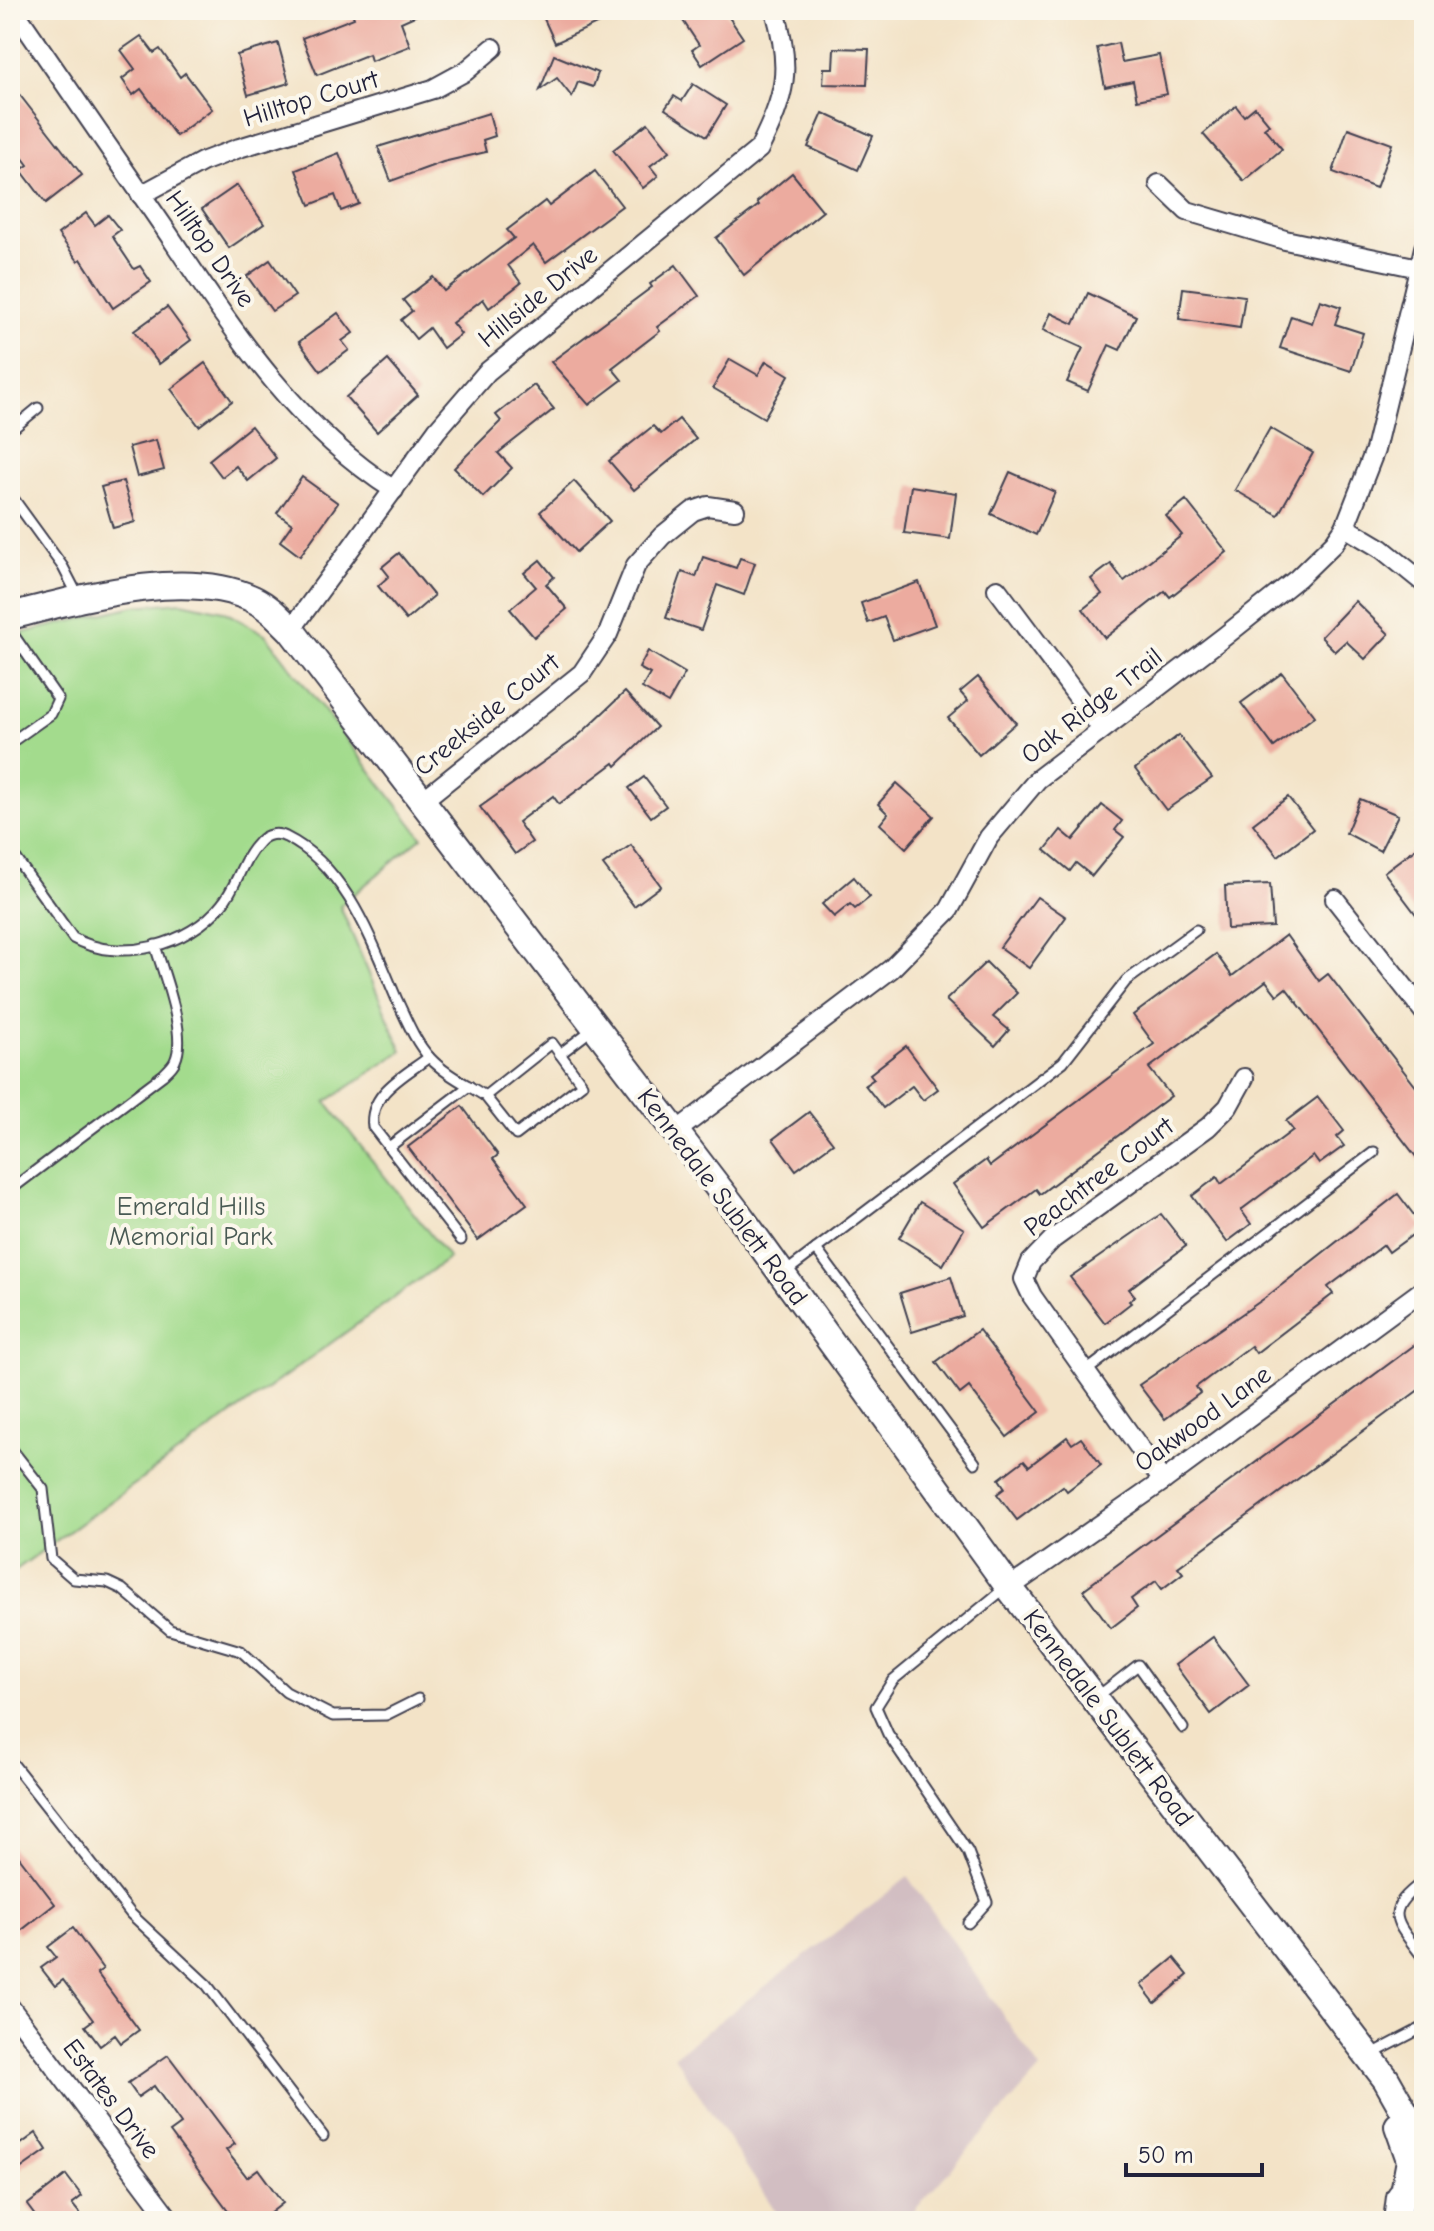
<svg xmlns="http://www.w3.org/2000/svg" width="1434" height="2231" font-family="'Comic Neue',sans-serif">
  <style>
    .industrial { fill: #d2bec2 }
    .green { fill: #a3db8d; stroke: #627e64; stroke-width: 2 }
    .building { fill: #ecab9f }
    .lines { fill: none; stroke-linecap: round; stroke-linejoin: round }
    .service-casing { stroke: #413f50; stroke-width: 13 }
    .minor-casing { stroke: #413f50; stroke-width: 22 }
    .secondary-casing { stroke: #413f50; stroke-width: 30 }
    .service { stroke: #fff; stroke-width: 9 }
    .minor { stroke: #fff; stroke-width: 18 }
    .secondary { stroke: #fff; stroke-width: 26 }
    .labels { text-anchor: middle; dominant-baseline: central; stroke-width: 8; stroke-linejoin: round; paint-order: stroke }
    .street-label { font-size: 26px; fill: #22223b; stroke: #fbf7ec }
    .park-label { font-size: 26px; fill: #495a54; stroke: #fbf7ec }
  </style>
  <rect width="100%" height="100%" fill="#fbf7ec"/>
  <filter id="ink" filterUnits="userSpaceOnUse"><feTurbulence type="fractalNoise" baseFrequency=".0125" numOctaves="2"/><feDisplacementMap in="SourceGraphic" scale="16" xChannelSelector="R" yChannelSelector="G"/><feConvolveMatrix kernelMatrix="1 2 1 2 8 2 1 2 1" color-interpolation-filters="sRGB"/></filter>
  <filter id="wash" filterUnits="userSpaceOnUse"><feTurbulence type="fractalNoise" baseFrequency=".006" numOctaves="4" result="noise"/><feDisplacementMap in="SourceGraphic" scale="32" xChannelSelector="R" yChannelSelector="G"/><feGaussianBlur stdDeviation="1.8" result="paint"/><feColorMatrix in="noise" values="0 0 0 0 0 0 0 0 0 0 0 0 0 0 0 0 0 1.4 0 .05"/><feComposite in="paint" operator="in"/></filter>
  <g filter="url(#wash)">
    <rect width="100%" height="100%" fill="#f3e3c7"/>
    <polygon class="industrial" points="908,1877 1040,2069 905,2221 782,2221 674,2056"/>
    <polygon class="green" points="182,602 223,611 265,634 422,837 340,906 402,1051 326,1102 449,1258 10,1574 10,636 134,606"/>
    <g id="blocks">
      <g class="building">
        <polygon points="351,10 428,10 401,22 410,46 371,61 369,54 317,75 302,38 354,18"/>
        <polygon points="540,10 596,10 601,22 555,43"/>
        <polygon points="676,10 724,10 743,38 702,65 692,50 699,45"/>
        <polygon points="141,36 154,53 160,49 180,77 185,73 212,109 176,136 141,89 133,95 122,79 135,69 121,50"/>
        <polygon points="278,43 289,83 248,95 237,55"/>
        <polygon points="1118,43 1122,62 1159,55 1167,94 1137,100 1133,81 1105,87 1097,48"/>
        <polygon points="834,48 869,49 867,85 823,84 824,68 833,68"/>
        <polygon points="554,55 598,73 593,87 578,82 572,97 557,78 540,90"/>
        <polygon points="693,84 726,105 707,136 665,109 674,96 682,101"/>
        <polygon points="19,94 82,175 46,203 21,170 28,165 10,141 10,101"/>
        <polygon points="1236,106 1244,116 1255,107 1269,124 1264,128 1282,149 1244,181 1203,134"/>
        <polygon points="489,113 495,136 483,140 486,152 443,162 391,181 378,147"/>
        <polygon points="823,113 873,136 858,170 808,147"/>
        <polygon points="648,123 670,151 650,166 658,176 643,188 613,150"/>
        <polygon points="1348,128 1392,144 1376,188 1333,172"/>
        <polygon points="339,153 359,204 341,211 335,195 310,205 296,170"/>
        <polygon points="595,171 622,206 546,262 533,245 508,265 521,283 489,308 483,299 452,323 461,334 443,348 429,328 416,339 401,320 412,311 403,300 433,277 444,291 514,238 507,230 545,201 549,206"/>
        <polygon points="792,173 823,211 744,275 716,238 759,205 757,202"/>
        <polygon points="237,185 264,224 229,248 202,209"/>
        <polygon points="86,213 95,225 108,215 120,230 112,236 134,269 140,266 151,282 113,308 81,259 78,261 58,234"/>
        <polygon points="270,260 295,296 272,311 247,276"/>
        <polygon points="676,265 699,296 657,327 660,331 612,368 622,380 589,405 551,362 652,287 650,284"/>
        <polygon points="1183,288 1245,296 1240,328 1179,319"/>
        <polygon points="1088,293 1136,316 1120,350 1109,345 1088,391 1067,382 1083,348 1043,330 1051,313 1074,324"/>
        <polygon points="1320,300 1341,307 1335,324 1363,333 1351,371 1280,348 1291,316 1312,323"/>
        <polygon points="167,307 191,340 159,364 134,331"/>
        <polygon points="338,313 353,333 342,341 349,350 321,371 299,342"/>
        <polygon points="730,359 758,375 766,361 789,375 764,418 713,388"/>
        <polygon points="388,360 418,395 377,432 346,397"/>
        <polygon points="205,363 232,401 199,426 171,389"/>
        <polygon points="534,385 554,409 498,453 512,468 483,497 454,468 501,421 496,415"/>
        <polygon points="679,419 696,439 634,490 609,461 653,426 661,434"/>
        <polygon points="251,426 276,458 248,481 236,466 222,477 209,460"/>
        <polygon points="1270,428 1313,453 1278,515 1235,490"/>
        <polygon points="156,440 164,470 137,477 129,447"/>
        <polygon points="1010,472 1055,492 1036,535 991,514"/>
        <polygon points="302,477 338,503 300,556 280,541 292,524 277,513"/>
        <polygon points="123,481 135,522 113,528 101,487"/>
        <polygon points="574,481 610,521 576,552 540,512"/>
        <polygon points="911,486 956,493 950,539 904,533"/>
        <polygon points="1186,500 1227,552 1170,597 1165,591 1105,638 1083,609 1102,594 1091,579 1111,564 1124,581 1182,535 1166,516"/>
        <polygon points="399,553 434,596 406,620 378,586 389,576 382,567"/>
        <polygon points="703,557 736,568 740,558 755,563 744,595 717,585 701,630 666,618 682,572 696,577"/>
        <polygon points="540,560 554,577 546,584 567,609 534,637 510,609 536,587 524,573"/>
        <polygon points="919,582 935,625 893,640 884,617 868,623 861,603"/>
        <polygon points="1355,601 1389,634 1365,659 1346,641 1335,651 1321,637"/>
        <polygon points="648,651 685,673 668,703 642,688 650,674 639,668"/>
        <polygon points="1282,673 1315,716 1274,747 1241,703"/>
        <polygon points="978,677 1016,723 979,755 948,718 968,701 960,692"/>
        <polygon points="625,692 657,727 616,766 614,763 559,804 553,796 518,822 532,842 515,854 480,807 574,740"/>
        <polygon points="1179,735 1212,778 1166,810 1135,769"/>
        <polygon points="644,777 666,806 651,817 629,788"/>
        <polygon points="897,783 934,816 906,848 880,824 888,814 878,804"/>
        <polygon points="1288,797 1313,829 1278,856 1253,824"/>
        <polygon points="1360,799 1398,815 1380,851 1346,833"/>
        <polygon points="1102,805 1122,821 1115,830 1124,837 1092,876 1076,863 1070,871 1045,850 1061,830 1073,840"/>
        <polygon points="1424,842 1424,925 1384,872"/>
        <polygon points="631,845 661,886 634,906 603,865"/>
        <polygon points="854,877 870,897 855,909 850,904 834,917 822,904"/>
        <polygon points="1270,884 1273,927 1227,929 1225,886"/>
        <polygon points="1037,897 1066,917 1029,968 1000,947"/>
        <polygon points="1286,935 1319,981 1328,974 1424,1097 1424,1167 1286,988 1277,995 1266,981 1149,1068 1171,1096 1040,1194 1036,1189 984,1227 953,1184 986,1160 990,1166 1154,1044 1133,1015 1216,954 1232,976"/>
        <polygon points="986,962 1017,993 993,1017 1009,1030 995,1046 946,1000"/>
        <polygon points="906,1046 938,1089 923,1100 912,1086 883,1108 865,1085 874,1079 870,1074"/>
        <polygon points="1318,1097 1344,1131 1337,1137 1344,1146 1319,1164 1313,1156 1241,1210 1251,1224 1227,1242 1192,1196 1217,1177 1221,1184 1293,1130 1286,1121"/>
        <polygon points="462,1106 498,1155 493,1159 527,1204 478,1240 408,1147"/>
        <polygon points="809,1112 833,1143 796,1170 773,1139"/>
        <polygon points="1398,1194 1423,1227 1389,1252 1384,1245 1328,1287 1333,1294 1256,1353 1251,1346 1196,1387 1200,1393 1165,1419 1139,1385 1265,1298"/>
        <polygon points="920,1202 964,1229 943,1265 899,1238"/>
        <polygon points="1161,1214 1186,1246 1129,1289 1135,1296 1129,1301 1131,1303 1105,1323 1070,1277"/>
        <polygon points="951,1277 963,1316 912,1332 900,1293"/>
        <polygon points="979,1330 1040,1412 1007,1437 969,1387 960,1394 936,1362"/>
        <polygon points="1424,1338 1424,1386 1178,1567 1183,1573 1162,1589 1156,1581 1131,1599 1137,1608 1111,1628 1083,1590"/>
        <polygon points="1067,1437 1072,1444 1081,1438 1101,1465 1067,1491 1063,1486 1017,1520 997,1494 1005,1488 999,1479 1024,1460 1029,1466"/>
        <polygon points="1213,1637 1249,1685 1211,1714 1175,1665"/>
        <polygon points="10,1845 55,1904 18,1933 10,1923"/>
        <polygon points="73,1928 103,1969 97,1973 139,2030 121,2043 115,2035 100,2046 85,2026 93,2020 63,1980 55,1986 41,1968 56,1957 48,1947"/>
        <polygon points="1174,1958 1188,1975 1155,2003 1141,1985"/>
        <polygon points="168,2055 235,2144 226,2150 247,2177 258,2169 283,2203 260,2221 236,2221 170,2132 181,2124 154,2086 138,2097 128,2083"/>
        <polygon points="10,2128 21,2144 36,2133 47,2150 10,2176"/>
        <polygon points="66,2175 82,2196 72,2204 86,2221 39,2221 27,2205"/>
      </g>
    </g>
  </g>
  <g filter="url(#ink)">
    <use href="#blocks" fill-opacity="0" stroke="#413f50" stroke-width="2"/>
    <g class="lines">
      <defs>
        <g id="service">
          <polyline points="10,431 38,408"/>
          <polyline points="10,494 63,567 78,596"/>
          <polyline points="10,630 58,699 51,714 10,743"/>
          <path d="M10 850 73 938C119 964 189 946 222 904 237 886 242 859 259 842 266 834 277 832 286 837 347 867 372 942 397 1000 406 1019 415 1042 430 1058 445 1074 466 1084 485 1096"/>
          <polygon points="552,1043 582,1084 516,1135 485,1096"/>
          <polyline points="560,1054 594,1028"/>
          <path d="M429 1057C406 1075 368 1093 373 1127L461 1240"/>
          <polyline points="389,1147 469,1086"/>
          <path d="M10 1190 163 1075C167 1071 173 1066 175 1061 188 1034 163 973 155 945"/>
          <polyline points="816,1249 975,1463"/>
          <polyline points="783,1274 1063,1062 1126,981 1196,930"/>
          <polyline points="1085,1372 1374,1152"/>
          <polyline points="10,1447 43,1489 51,1559 74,1579 107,1582 122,1589 170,1630 241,1651 286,1692 333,1716 386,1715 418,1699"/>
          <polyline points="1097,1697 1138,1665 1183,1728"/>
          <polyline points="10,1760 131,1914 207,1985 323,2136"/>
          <path d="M1424 1881C1380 1913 1397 1922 1424 1959"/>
          <polyline points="968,1923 987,1902 968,1852 888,1734 876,1707 893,1680 1005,1588"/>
          <polyline points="1370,2055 1424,2027"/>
        </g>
        <g id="minor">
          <path d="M14 10C64 82 114 154 163 226 229 324 292 425 394 490"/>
          <polyline points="1159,184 1187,211 1285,240 1419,268"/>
          <polyline points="141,195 202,162 239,148 433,89 466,71 493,48"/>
          <polyline points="1345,527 1382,549 1424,583"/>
          <polyline points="997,589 1102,729"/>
          <path d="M291 630 437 430 487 372 759 149C786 94 792 70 775 10"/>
          <polyline points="422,801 582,673 608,634 636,565 662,536 693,511 708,506 735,510"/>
          <polyline points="1335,899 1424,1012"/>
          <polyline points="674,1133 891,969 949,910 989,837 1038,779 1225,636 1298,578 1334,543 1345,527 1375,450 1424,248"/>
          <polyline points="1163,1481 1032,1296 1024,1279 1031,1262 1053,1239 1208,1127 1228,1107 1244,1078"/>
          <polyline points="1009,1588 1163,1481 1424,1289"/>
          <polyline points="10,2007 171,2221"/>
        </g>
        <g id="secondary">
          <path d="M10 616C79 599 185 567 253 599 268 606 279 618 291 630L737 1212 1008 1586 1386 2079 1424 2146"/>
          <polyline points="1398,2126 1410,2160 1405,2187"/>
          <polyline points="1397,2221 1400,2197 1417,2177"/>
        </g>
      </defs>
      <use href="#service" class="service-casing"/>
      <use href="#minor" class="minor-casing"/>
      <use href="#secondary" class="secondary-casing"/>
      <use href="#service" class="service"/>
      <use href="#minor" class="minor"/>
      <use href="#secondary" class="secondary"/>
    </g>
  </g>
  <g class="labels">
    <g class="street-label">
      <text transform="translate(311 99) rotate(-17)">Hilltop Court</text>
      <text transform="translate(210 249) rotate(55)">Hilltop Drive</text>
      <text transform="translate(538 297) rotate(-39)">Hillside Drive</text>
      <text transform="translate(1092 706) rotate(-38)">Oak Ridge Trail</text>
      <text transform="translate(487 715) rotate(-39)">Creekside Court</text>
      <text transform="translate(1099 1177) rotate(-37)">Peachtree Court</text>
      <text transform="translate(722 1197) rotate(53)">Kennedale Sublett Road</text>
      <text transform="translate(1203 1419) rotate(-36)">Oakwood Lane</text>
      <text transform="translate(1108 1718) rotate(53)">Kennedale Sublett Road</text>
      <text transform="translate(111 2099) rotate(53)">Estates Drive</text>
    </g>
    <g class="park-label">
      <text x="191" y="1207">Emerald Hills<tspan x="191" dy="30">Memorial Park</tspan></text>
    </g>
  </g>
  <rect width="1434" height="2231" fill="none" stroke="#fbf7ec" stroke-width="40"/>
  <path d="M1126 2163v12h136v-12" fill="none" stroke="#22223b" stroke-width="4"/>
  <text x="1138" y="2163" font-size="24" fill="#22223b" stroke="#fbf7ec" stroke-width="6" paint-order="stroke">50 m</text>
</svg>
